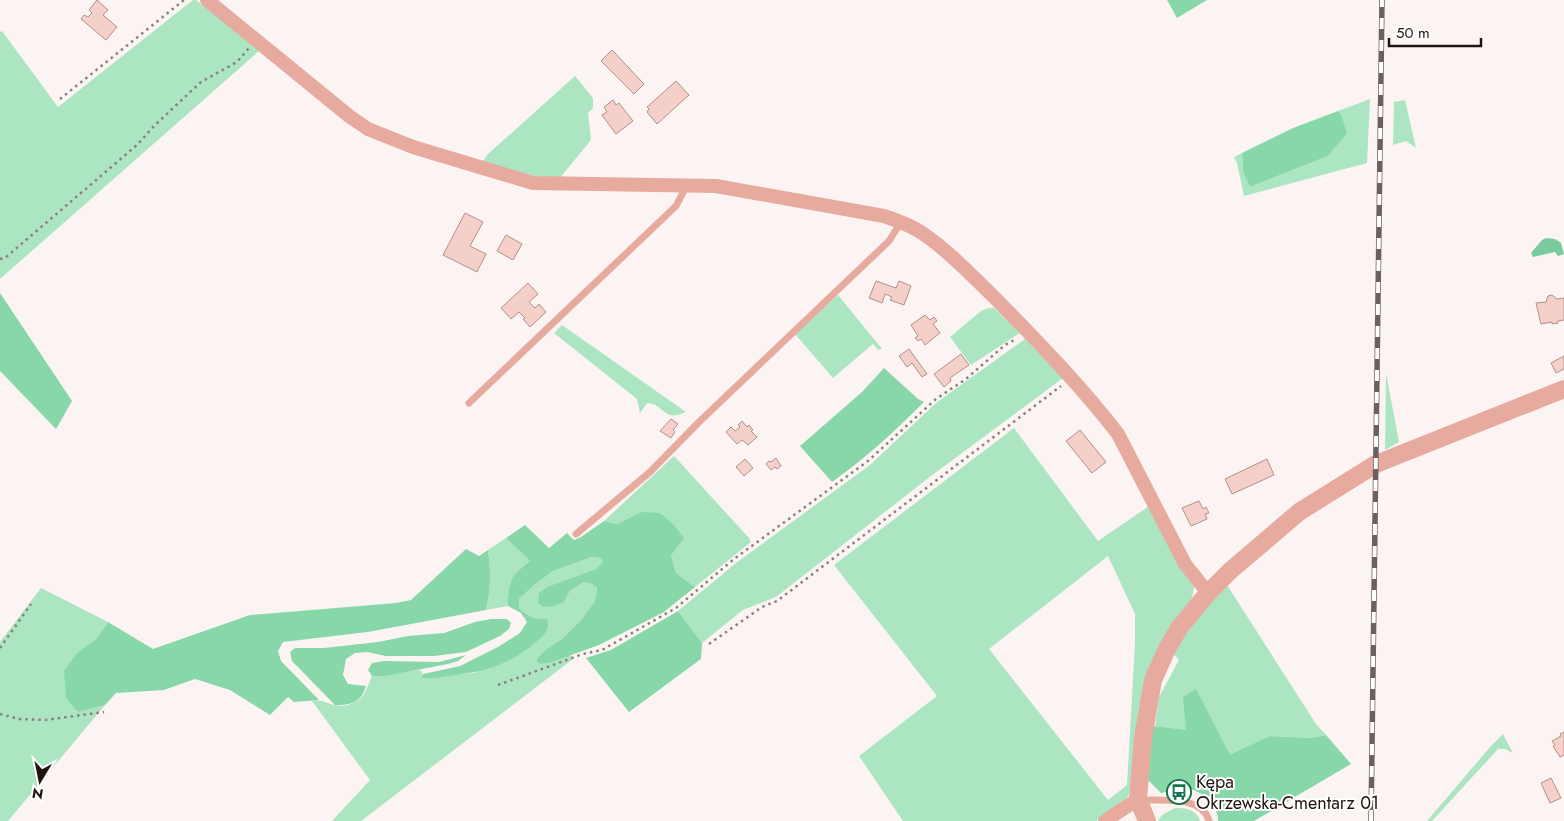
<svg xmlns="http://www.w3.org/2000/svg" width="1564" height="821" font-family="Jost,sans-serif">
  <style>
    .green { fill: #ace5c2; fill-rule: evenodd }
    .forest { fill: #87d7a9 }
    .water { fill: #79ca9c }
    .building { fill: #f4d0c9; stroke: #b29089 }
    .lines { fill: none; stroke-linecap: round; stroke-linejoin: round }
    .path { stroke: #8a807e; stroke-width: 2.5; stroke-dasharray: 2.5 4; stroke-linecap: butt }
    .service { stroke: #e7aa9f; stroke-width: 7 }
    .minor { stroke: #e7aa9f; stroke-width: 14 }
    .tertiary { stroke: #e7aa9f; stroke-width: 18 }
    .rail-casing { stroke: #6b605e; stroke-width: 5.5 }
    .rail { stroke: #fff; stroke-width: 4; stroke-dasharray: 11; stroke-linecap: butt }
    .labels { text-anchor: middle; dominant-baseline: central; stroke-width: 4; stroke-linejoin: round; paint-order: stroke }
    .poi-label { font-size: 18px; fill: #201411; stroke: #fff; text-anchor: start }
  </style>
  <rect width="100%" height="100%" fill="#fcf4f3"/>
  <g class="green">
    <polygon points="193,0 196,0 259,51 0,279 0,32 2,31 58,107"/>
    <polygon points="575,76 593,98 593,108 588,113 591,140 559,179 542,178 482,163 487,155"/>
    <polygon points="1370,99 1367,163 1244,196 1237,163 1234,157 1242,153 1243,172 1250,187 1328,156 1347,134 1342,116 1338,111"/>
    <polygon points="1405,100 1416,148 1406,141 1393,145 1394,102"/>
    <polygon points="838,295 882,349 878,350 873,344 833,378 795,334"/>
    <polygon points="989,308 994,308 1020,333 971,365 950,337 981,311"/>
    <path d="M562 325 686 412C663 423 665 404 647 403L640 413 637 399 554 333Z"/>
    <polygon points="1025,339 1063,378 931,476 776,597 743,610 702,643 678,611 736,563 870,465 936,403"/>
    <polygon points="1386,373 1399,442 1385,450"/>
    <path d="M1014 428 1098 541 1149 506 1194 587 1192 599 1173 621 1154 665 1133 786 1127 798 1096 821H903L859 756 937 696 834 565ZM1108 556 1135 614V644L1127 785 1108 800 989 649Z"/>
    <polygon points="674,456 749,538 751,542 695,587 676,573 671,555 641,512 617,524 604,521"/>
    <path d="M506 538 530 561C511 574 508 584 508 606L486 610C491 589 491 571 488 550Z"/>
    <path d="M592 557 600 558 603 561 596 569 549 586 564 602 570 591 584 582 592 584 597 588 595 601 581 620 563 638 544 651 536 660 539 664 549 663 570 655 573 659 361 821H332L370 780 312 701C321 699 326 703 335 705 345 707 358 704 364 694 367 690 369 682 372 676L420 670 423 674 422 676 475 673 547 619C535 619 528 617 519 608V599L533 586 553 571Z"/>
    <polygon points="1227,585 1316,724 1326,735 1311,738 1270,736 1194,790 1180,788 1161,793 1152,726 1155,727 1159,697 1179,660 1172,652 1200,611"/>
    <polygon points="41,588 108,622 96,639 77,653 77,712 105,705 8,821 0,821 0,642"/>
    <polygon points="1503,734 1513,753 1505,749 1498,749 1432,821 1427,821 1491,746"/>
    <path d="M1175 808C1186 808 1196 809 1200 821H1158L1162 815Z"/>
  </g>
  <g class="forest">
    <polygon points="1167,0 1207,0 1177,18"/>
    <polygon points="1338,111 1342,116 1347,134 1328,156 1250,187 1243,172 1242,153 1293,128"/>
    <polygon points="0,293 72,401 56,429 0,371"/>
    <path d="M884 368 918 399 924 402C895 431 866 458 832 482L800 446 862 392Z"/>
    <path d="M641 512 660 513 673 524 684 538 671 555 676 573 695 587 664 612 599 645 549 663 539 664 536 660 544 651 563 638 581 620 595 601 597 588 592 584 584 582 570 591 564 602 553 606 543 607 538 603 539 593 549 586 596 569 603 561 600 558 592 557 553 571 533 586 519 599V608C528 617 535 619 547 619 550 629 545 635 537 641 510 665 484 672 449 676 440 677 431 679 422 678L423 674 460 666 498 647 520 633 527 622 521 613 508 606C508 582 511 575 530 561L506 538 525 525 549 548 567 533 574 540 581 537 604 521 617 524Z"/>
    <path d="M466 549 479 556 488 550C491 571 491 589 486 610L368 632 283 642 278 651 281 661 319 700 294 702 288 697 270 715 230 690 195 679 164 690 116 693 105 705 78 712 66 698 64 671 77 653 96 639 108 622 153 649 250 615 396 603 411 600Z"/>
    <polygon points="678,611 702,643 701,659 629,712 586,658 611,650"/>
    <path d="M491 619H507L511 623 509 629 500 636 466 652 434 656H386L367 652 355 653 346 659 343 675 348 684 366 686C361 703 351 705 335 705L292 661 290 652 295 648H324L378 642 408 636 444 633 475 622Z"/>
    <polygon points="466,655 458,661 448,664 385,676 372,676 368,670 372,663 384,661 439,662"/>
    <path d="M1196 689 1230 755 1270 736 1311 738 1326 735 1351 764 1254 821H1218C1219 803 1198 787 1180 788 1174 789 1167 792 1161 793L1146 778 1152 726 1186 730 1183 697Z"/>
  </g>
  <polygon class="water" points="1546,238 1555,239 1561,243 1564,254 1558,256 1555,252 1533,257 1531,253 1542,240"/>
  <g class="building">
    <polygon points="97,0 108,10 103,15 117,27 106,40 81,19 84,15 88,17 92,13 89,10"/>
    <polygon points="612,50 644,84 634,94 601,61"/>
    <polygon points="676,81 689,95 657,124 647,112 649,109 647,107"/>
    <polygon points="613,100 616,105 619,103 633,121 616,134 602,115 607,112 604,107"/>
    <polygon points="465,213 483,222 470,246 486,254 477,272 443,255"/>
    <polygon points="506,235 522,244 513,260 497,251"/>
    <polygon points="876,281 896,288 899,281 911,286 904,305 890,300 892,297 885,294 882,303 869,298"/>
    <polygon points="528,283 538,294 529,302 535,308 539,304 546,312 530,327 523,319 525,318 519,312 511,319 501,308"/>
    <polygon points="1552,295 1557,299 1564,298 1564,320 1558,321 1558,323 1552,324 1552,322 1541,324 1536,303 1546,302 1548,296"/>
    <polygon points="925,315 930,320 934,317 937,321 933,324 940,333 925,345 921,339 918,341 915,338 918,336 911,325"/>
    <polygon points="909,349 927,374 922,377 912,363 907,367 899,356"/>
    <polygon points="961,354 969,365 950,378 951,381 944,387 934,374"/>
    <polygon points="1564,356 1564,369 1556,373 1551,363"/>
    <polygon points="671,419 678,424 673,430 675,432 671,438 660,431"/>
    <polygon points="742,421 747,427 749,425 753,430 751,431 757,437 748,445 742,440 737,444 726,432 731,427 735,431 740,427 738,425"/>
    <polygon points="1080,430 1106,462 1092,473 1066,441"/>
    <polygon points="776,458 781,466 777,469 775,467 771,470 766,464 769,461 771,462"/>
    <polygon points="745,459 753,468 744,476 736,467"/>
    <polygon points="1267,459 1274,475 1232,494 1225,479"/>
    <polygon points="1199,501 1203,509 1206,507 1209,513 1205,514 1207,519 1191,526 1182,508"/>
    <polygon points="1564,732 1564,755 1560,757 1553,746 1555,745 1552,741 1561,736 1560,734"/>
    <polygon points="1551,778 1561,798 1550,803 1541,783"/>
  </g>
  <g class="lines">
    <g class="path">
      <polyline points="60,99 184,0"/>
      <polyline points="0,259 5,258 137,145 155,125 201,82 237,62 249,48"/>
      <polyline points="709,644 762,607 777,601 1061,386"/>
      <polyline points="0,648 31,604"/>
      <polyline points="498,685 583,654 602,650 676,608 734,559 868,461 936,399 966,379 1005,345 1016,339"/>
      <polyline points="0,714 19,719 45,720 104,712"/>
    </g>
    <g class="service">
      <polyline points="469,403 676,206 687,185"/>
      <polyline points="576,534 650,472 699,422 889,241 901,222"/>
      <path d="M1140 800C1162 801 1202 795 1209 821"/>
    </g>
    <g class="minor">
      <path d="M207 0 349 116 368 129 413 147 533 183 716 186 884 216C899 221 913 226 925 235 951 253 973 277 996 299 1038 342 1081 386 1118 434L1185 564 1208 593"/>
      <polyline points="1105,821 1138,799"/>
    </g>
    <polyline class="tertiary" points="1147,821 1138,799 1143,738 1153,680 1166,651 1179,628 1208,593 1230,571 1299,512 1376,464 1564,389"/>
    <defs>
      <polyline id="rail" points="1371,821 1382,0"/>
    </defs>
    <use href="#rail" class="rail-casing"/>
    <use href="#rail" class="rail"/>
  </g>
  <defs>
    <symbol id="bus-ring" viewBox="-11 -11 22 22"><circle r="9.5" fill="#fff" stroke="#147348" stroke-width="1.5"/><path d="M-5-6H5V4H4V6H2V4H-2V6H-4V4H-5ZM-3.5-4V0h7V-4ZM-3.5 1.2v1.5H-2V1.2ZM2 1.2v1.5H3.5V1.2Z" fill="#147348"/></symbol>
  </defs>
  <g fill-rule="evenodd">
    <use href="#bus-ring" x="1165" y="778" width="28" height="28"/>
  </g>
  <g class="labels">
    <g class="poi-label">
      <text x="1196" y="782">Kępa<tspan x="1196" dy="21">Okrzewska-Cmentarz 01</tspan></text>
    </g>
  </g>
  <g transform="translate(40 781) rotate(190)" stroke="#ffffff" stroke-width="4" paint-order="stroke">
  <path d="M0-4L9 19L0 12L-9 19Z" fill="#201411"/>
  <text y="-8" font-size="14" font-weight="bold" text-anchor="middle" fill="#201411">N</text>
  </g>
  <path d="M1389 38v8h92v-8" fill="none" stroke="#201411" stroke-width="2.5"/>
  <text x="1396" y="38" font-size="15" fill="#201411" stroke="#ffffff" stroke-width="4" paint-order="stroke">50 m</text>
</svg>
